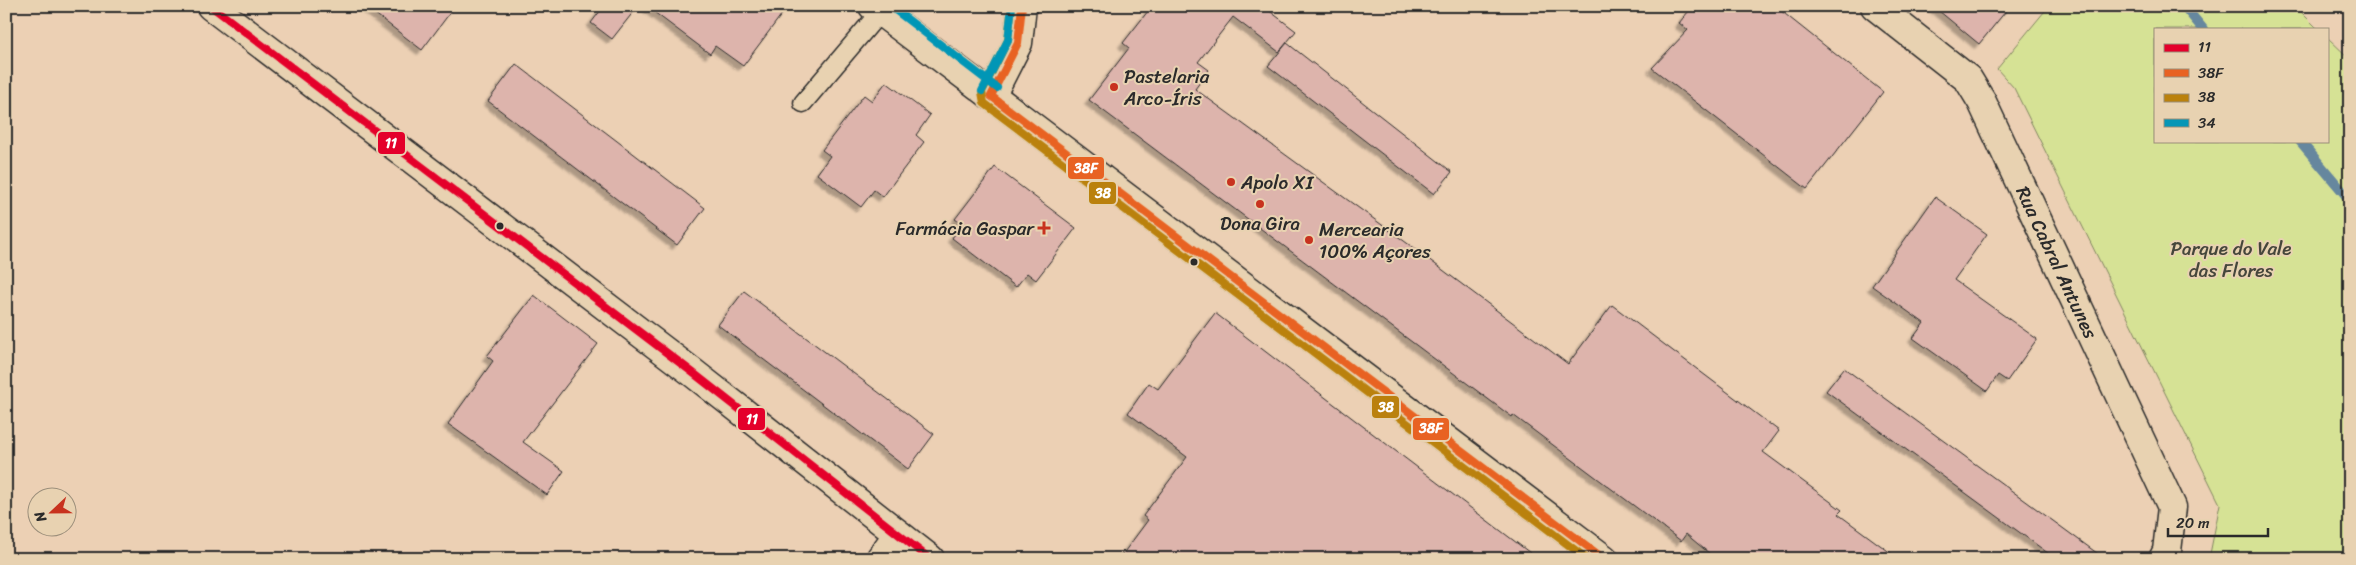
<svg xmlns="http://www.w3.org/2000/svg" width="2356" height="565" font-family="Sriracha,sans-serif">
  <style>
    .green { fill: #d6e295; stroke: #808660 }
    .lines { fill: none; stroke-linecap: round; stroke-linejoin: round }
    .stream { stroke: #66879e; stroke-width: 10 }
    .building { fill: #ddb4ac; stroke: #2b2b2b; filter: url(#shadow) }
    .lane-casing { stroke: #2b2b2b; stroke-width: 21 }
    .street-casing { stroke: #2b2b2b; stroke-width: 31 }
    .secondary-casing { stroke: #2b2b2b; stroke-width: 31 }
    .lane { stroke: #e8d2b1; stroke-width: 18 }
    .street { stroke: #e8d2b1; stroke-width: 28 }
    .secondary { stroke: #e8d2b1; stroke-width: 28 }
    .bus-1-casing { stroke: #e8d2b1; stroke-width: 11 }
    .bus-2-casing { stroke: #e8d2b1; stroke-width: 11 }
    .bus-3-casing { stroke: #e8d2b1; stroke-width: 11 }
    .bus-4-casing { stroke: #e8d2b1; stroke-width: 11 }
    .bus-1 { stroke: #e4002b; stroke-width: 8 }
    .bus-2 { stroke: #e86222; stroke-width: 8 }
    .bus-3 { stroke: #ba810d; stroke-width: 8 }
    .bus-4 { stroke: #0696b6; stroke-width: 8 }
    .poi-dot { fill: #c8321e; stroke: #e8d2b1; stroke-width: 2 }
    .bus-dot { fill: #2b2b2b; stroke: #e8d2b1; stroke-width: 2 }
    .labels { text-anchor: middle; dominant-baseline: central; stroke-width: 4; stroke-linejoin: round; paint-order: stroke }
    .poi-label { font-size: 19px; fill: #2b2b2b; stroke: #e8d2b1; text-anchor: start }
    .park-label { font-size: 19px; fill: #45463b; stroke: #e8d2b1 }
    .street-label { font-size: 19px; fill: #2b2b2b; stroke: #e8d2b1 }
    .line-badge { stroke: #e8d2b1; stroke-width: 2 }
    .badge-label { font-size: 14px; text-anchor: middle; font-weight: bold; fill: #fff }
  </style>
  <defs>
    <filter id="shadow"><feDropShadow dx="-4.5" dy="4.5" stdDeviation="1" flood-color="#0004"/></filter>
  </defs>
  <rect width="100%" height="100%" fill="#ecd0b4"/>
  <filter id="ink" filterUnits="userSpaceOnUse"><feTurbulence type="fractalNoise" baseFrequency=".02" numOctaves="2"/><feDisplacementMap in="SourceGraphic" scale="10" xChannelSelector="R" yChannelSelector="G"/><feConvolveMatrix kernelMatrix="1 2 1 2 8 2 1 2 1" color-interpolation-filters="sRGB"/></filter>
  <g filter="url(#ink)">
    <polygon class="green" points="2049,6 2295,6 2318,29 2155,29 2155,141 2327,141 2327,37 2350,59 2350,559 2209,559 2220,504 2014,88 1997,69"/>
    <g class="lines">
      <g class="stream">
        <polyline points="2184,6 2203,29"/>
        <polyline points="2300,141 2350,200"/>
      </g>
    </g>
    <g class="building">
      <polygon points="365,6 455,6 422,50"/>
      <polygon points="604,6 638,6 612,39 591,23"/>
      <polygon points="646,6 788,6 743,66 715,46 710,54"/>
      <polygon points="1152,6 1263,6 1296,31 1279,52 1233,17 1198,62 1209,70 1195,89 1411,246 1568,364 1612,305 1779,431 1763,452 1842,510 1838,514 1899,559 1716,559 1686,534 1681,541 1513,415 1512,417 1089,100 1129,48 1123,43"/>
      <polygon points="1693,6 1775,6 1883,92 1807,189 1652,68 1688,30 1679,23"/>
      <polygon points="1933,6 2010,6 1979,44"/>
      <polygon points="1287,43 1452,172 1434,194 1268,66"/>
      <polygon points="516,64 705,208 677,245 488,101"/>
      <polygon points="886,82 930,115 916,135 924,142 899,175 883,197 874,190 861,207 817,174 830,156 822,150 838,129 864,95 872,101"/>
      <polygon points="995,167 1076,228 1036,280 1027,273 1016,287 952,238 962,224 955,219"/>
      <polygon points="1935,197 1987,234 1954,280 2037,339 2007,381 1998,375 1987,391 1913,338 1924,323 1872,286"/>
      <polygon points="744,291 934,434 908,469 718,325"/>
      <polygon points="534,295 598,344 523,442 564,471 547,495 448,424 493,361 487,356"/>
      <polygon points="1215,313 1364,427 1538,559 1119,559 1148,520 1143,516 1187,457 1128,413 1149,383 1158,389"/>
      <polygon points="1844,368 2105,559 2056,559 1826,391"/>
    </g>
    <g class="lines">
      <defs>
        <polyline id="lane" points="803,103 880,12"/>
        <g id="street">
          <polyline points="211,6 692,372 930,559"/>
          <path id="s1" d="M1875 6 1968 79 1982 102 2172 507 2167 551 2163 559"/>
          <polyline points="880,559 898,534"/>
        </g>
        <g id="secondary">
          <polyline points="873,6 1604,559"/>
          <polyline points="991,96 1018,43 1022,6"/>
        </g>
      </defs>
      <use href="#lane" class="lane-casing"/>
      <use href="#street" class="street-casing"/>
      <use href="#secondary" class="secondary-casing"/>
      <use href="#lane" class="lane"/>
      <use href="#street" class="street"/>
      <use href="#secondary" class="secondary"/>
      <defs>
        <polyline id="bus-1" points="211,6 692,372 930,559"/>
        <polyline id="bus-2" points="1022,6 1018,43 991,96 1604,559"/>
        <polyline id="bus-3" points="1012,6 1008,40 982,92 984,103 1587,559"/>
        <g id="bus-4">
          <polyline points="890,6 997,88"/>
          <polyline points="982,91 1008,40 1012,6"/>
        </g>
      </defs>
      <use href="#bus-1" class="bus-1-casing"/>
      <use href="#bus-2" class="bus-2-casing"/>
      <use href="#bus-3" class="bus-3-casing"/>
      <use href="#bus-4" class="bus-4-casing"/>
      <use href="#bus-1" class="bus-1"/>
      <use href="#bus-2" class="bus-2"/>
      <use href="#bus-3" class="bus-3"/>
      <use href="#bus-4" class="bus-4"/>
    </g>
  </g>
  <g class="poi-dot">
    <circle cx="1114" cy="87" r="5"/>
    <circle cx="1231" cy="182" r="5"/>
    <circle cx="1260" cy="204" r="5"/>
    <path d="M1041.5 220.5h5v5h5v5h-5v5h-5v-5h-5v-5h5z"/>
    <circle cx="1309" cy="240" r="5"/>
  </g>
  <g class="bus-dot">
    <circle cx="500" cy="226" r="4.5"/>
    <circle cx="1194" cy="262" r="4.5"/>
  </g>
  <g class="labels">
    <g class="poi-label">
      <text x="1124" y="76">Pastelaria<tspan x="1124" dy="22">Arco-Íris</tspan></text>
      <text x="1241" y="182">Apolo XI</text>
      <text x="1260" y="223" text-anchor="middle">Dona Gira</text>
      <text x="1034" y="228" text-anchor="end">Farmácia Gaspar</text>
      <text x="1319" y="229">Mercearia<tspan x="1319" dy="22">100% Açores</tspan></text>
    </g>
    <g class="park-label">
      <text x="2231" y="248">Parque do Vale<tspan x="2231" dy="22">das Flores</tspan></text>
    </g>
    <g class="street-label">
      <text stroke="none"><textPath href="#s1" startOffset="322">Rua Cabral Antunes</textPath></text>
    </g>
  </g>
  <g class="line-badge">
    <rect x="377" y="131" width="29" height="24" rx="5" fill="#e4002b"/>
    <rect x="1067" y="156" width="38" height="24" rx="5" fill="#e86222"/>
    <rect x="1088" y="181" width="29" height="24" rx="5" fill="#ba810d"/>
    <rect x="1371" y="395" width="29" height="24" rx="5" fill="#ba810d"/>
    <rect x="737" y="407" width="29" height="24" rx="5" fill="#e4002b"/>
    <rect x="1412" y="417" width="38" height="24" rx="5" fill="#e86222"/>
  </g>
  <g class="badge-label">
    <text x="391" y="148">11</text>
    <text x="1086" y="173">38F</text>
    <text x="1103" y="198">38</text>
    <text x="1386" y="412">38</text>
    <text x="752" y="424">11</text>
    <text x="1431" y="433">38F</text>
  </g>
  <rect width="2356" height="565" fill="none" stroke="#e8d2b1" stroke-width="25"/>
  <rect x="12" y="12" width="2331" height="540" fill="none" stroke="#2b2b2b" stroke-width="2" filter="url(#ink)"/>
  <rect x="2154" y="28" width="175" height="115" fill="#e8d2b1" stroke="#9c8f7b"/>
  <rect x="2164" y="44" width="25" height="8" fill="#e4002b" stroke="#9c8f7b"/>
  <text x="2198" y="52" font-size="15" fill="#2b2b2b">11</text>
  <rect x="2164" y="69" width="25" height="8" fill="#e86222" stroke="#9c8f7b"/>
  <text x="2198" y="78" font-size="15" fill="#2b2b2b">38F</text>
  <rect x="2164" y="94" width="25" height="8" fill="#ba810d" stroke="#9c8f7b"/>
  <text x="2198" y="102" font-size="15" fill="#2b2b2b">38</text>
  <rect x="2164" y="119" width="25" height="8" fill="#0696b6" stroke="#9c8f7b"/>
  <text x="2198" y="128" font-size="15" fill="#2b2b2b">34</text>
  <g transform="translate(52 512) rotate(248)"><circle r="24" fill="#e8d2b1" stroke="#9c8f7b"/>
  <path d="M0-4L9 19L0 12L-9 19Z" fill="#c8321e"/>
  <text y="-8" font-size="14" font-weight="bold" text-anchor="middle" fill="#2b2b2b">N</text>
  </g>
  <path d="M2168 528v8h100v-8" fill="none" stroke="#2b2b2b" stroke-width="2.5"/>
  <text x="2176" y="528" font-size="15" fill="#2b2b2b" stroke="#e8d2b1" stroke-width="4" paint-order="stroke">20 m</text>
</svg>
